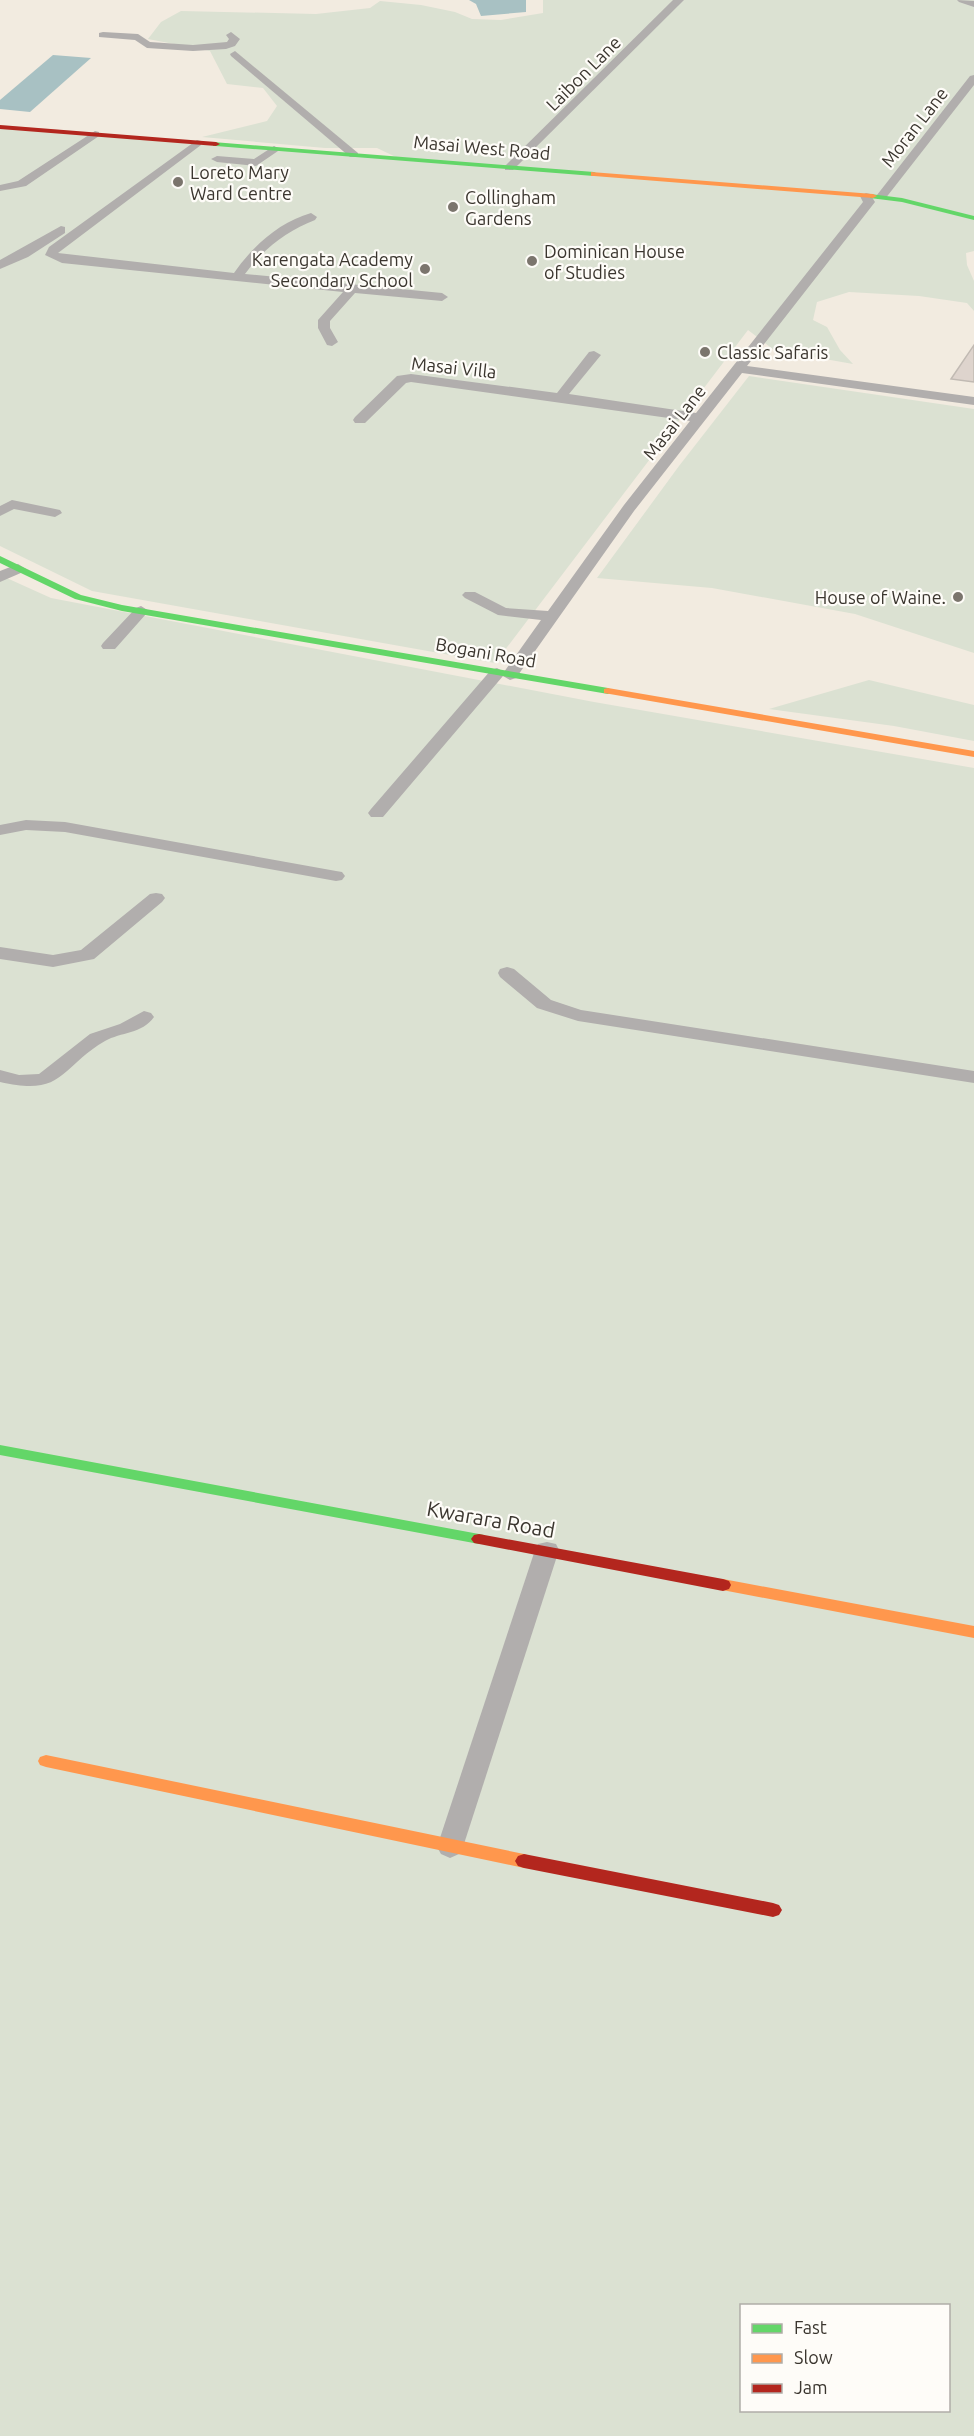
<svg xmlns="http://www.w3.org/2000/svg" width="974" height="2436" font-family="Ubuntu,sans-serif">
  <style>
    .green { fill: #dbe1d2; fill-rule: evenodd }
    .water { fill: #a8c1c3 }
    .building { fill: #ded4cd; stroke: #c1bab3; stroke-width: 1.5 }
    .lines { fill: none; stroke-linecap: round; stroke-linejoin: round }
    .street { fill: #b1aead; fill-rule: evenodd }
    .fast { fill: #63d668; fill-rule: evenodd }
    .slow { fill: #ff974d; fill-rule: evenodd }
    .jam { fill: #b3261e; fill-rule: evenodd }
    .poi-dot { fill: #7b756d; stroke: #fefcf8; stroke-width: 2 }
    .labels { text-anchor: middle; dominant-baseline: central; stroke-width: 4.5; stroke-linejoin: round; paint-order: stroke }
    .far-street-label { font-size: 18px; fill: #3b362f; stroke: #fefcf8 }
    .far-poi-label { font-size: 18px; fill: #3b362f; stroke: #fefcf8; text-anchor: start }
    .street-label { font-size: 21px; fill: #3b362f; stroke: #fefcf8 }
  </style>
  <rect width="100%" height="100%" fill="#f2ebe0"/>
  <g class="green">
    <polygon points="543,0 974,0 974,251 966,253 967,265 974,281 974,311 967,303 919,296 849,292 817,302 813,320 827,327 840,350 853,364 774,350 748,330 495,663 92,591 0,546 0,125 398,158 377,148 325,148 202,137 267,121 277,106 263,88 227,84 210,51 148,39 161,22 181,11 316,14 370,8 380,1 421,5 455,12 472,19 501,20 543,13"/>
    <polygon points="749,376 974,409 974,653 855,614 712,588 597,578 679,466"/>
    <path d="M0 575 51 598 594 702 974 768V2436H0ZM742 2306H948V2410H742Z"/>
    <polygon points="869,680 974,705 974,741 894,726 769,709"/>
  </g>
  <g class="water">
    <polygon points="469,0 526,0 526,12 481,16 476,4"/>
    <polygon points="53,55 91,58 30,112 0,109 0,100"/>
  </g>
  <polygon class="building" points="974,345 974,382 951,379"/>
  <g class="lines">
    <g class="street">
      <polygon points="673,0 684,0 513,170 505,170 505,166"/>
      <polygon points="957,0 974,1 974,7 959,2"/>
      <polygon points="103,32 138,34 150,42 193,45 227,42 229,39 226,35 231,32 240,39 235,46 226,49 193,51 147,48 135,40 99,37 99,33"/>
      <polygon points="235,51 358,153 358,157 350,157 231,56 230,54"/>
      <polygon points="974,75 974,85 885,199 877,199 877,195 970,76"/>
      <polygon points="95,131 99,132 99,136 26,186 0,191 0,185 18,181"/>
      <path d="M197 140 201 141V145L58 253 234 273C252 247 279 222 311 213L317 217 315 220C287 231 263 249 245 274L442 293 448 297 442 301 355 293 330 321V328L338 342 332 346 327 345 318 328V320L343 292 62 263 45 255 49 247Z"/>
      <polygon points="274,146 280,149 278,151 256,166 217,162 211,159 217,156 254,159"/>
      <polygon points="866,193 870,194 875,202 747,366 974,397 974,405 742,373 634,511 516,678 510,680 503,676 383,817 371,817 368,813 371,809 491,670 497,668 504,672 541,620 498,615 465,598 462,595 465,592 475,592 506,608 548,611 624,505 690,421 411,382 406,383 365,423 355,423 353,420 355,417 397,376 411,374 557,393 589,352 594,351 601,355 569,394 696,413 863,202 860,196"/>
      <polygon points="61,226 65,227 65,233 28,257 0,269 0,260"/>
      <polygon points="12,500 60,510 62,513 55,517 14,509 0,516 0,506"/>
      <polygon points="18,564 26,569 23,572 0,582 0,571"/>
      <polygon points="141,606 149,611 146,614 115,649 103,649 101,646 103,643 136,608"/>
      <polygon points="26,820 65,822 336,871 342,872 345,876 342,880 336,881 65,832 26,830 0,835 0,825"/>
      <polygon points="156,893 162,894 165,898 162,902 94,959 53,967 0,959 0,947 53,955 81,950 150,894"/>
      <polygon points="507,967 514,969 551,1000 581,1010 974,1071 974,1083 578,1021 537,1008 500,977 498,973 500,969"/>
      <path d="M144 1011 151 1013 154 1017C142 1034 121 1032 105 1041 59 1068 64 1097 0 1082V1070L19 1075 39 1074 90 1034 120 1024Z"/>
      <polygon points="547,1542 556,1544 559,1550 463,1847 459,1854 450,1858 441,1854 437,1847 535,1550 538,1544"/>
    </g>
    <g class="fast">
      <polygon points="213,142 594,172 598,174 594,176 216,146 213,146"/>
      <polygon points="870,194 902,198 974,216 974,220 902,202 870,198"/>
      <polygon points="0,556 81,595 122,605 608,688 613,691 608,694 122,611 75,599 0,563"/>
      <polygon points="0,1445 479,1534 484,1535 487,1539 484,1543 479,1544 0,1455"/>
    </g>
    <g class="slow">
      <polygon points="591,172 873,194 877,196 873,198 594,176 591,176"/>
      <polygon points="608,688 974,751 974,757 604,693 604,689"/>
      <polygon points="723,1579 974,1626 974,1638 717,1589 715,1585 717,1581"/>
      <polygon points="46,1755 524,1854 530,1856 533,1861 530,1866 524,1868 46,1767 40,1765 38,1761 40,1757"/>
    </g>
    <g class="jam">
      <polygon points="0,125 216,142 220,144 216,146 0,129"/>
      <polygon points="479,1534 723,1579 729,1581 731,1585 729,1589 723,1591 474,1543 471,1539 474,1535"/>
      <polygon points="524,1854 773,1903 779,1905 782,1910 779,1915 773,1917 524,1868 518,1866 515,1861 518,1856"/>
    </g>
  </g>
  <g class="poi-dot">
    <circle cx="178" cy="182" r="6"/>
    <circle cx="453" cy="207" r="6"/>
    <circle cx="532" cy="261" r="6"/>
    <circle cx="425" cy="269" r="6"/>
    <circle cx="705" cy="352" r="6"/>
    <circle cx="958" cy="597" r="6"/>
  </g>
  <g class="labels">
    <g class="far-street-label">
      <text transform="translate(583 73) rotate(-45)">Laibon Lane</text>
      <text transform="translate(914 127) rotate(-52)">Moran Lane</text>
      <text transform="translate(482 147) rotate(5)">Masai West Road</text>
      <text transform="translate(454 367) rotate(6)">Masai Villa</text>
      <text transform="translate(674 422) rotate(-52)">Masai Lane</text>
      <text transform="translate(486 652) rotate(10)">Bogani Road</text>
    </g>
    <g class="far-poi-label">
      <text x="190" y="172">Loreto Mary<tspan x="190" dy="21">Ward Centre</tspan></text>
      <text x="465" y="197">Collingham<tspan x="465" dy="21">Gardens</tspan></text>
      <text x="544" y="251">Dominican House<tspan x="544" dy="21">of Studies</tspan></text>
      <text x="413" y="259" text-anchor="end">Karengata Academy<tspan x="413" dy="21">Secondary School</tspan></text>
      <text x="717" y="352">Classic Safaris</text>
      <text x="946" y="597" text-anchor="end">House of Waine.</text>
    </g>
    <g class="street-label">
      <text transform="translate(491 1519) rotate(10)">Kwarara Road</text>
    </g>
  </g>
  <rect x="740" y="2304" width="210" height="108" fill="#fefcf8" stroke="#b0ada8" stroke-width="1.5"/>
  <rect x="752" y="2324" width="30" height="9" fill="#63d668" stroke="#b0ada8" stroke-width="1.5"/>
  <text x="794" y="2334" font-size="18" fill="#3b362f">Fast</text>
  <rect x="752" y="2354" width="30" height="9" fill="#ff974d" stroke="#b0ada8" stroke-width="1.5"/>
  <text x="794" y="2364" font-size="18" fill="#3b362f">Slow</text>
  <rect x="752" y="2384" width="30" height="9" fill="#b3261e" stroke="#b0ada8" stroke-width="1.5"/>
  <text x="794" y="2394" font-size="18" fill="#3b362f">Jam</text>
</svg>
